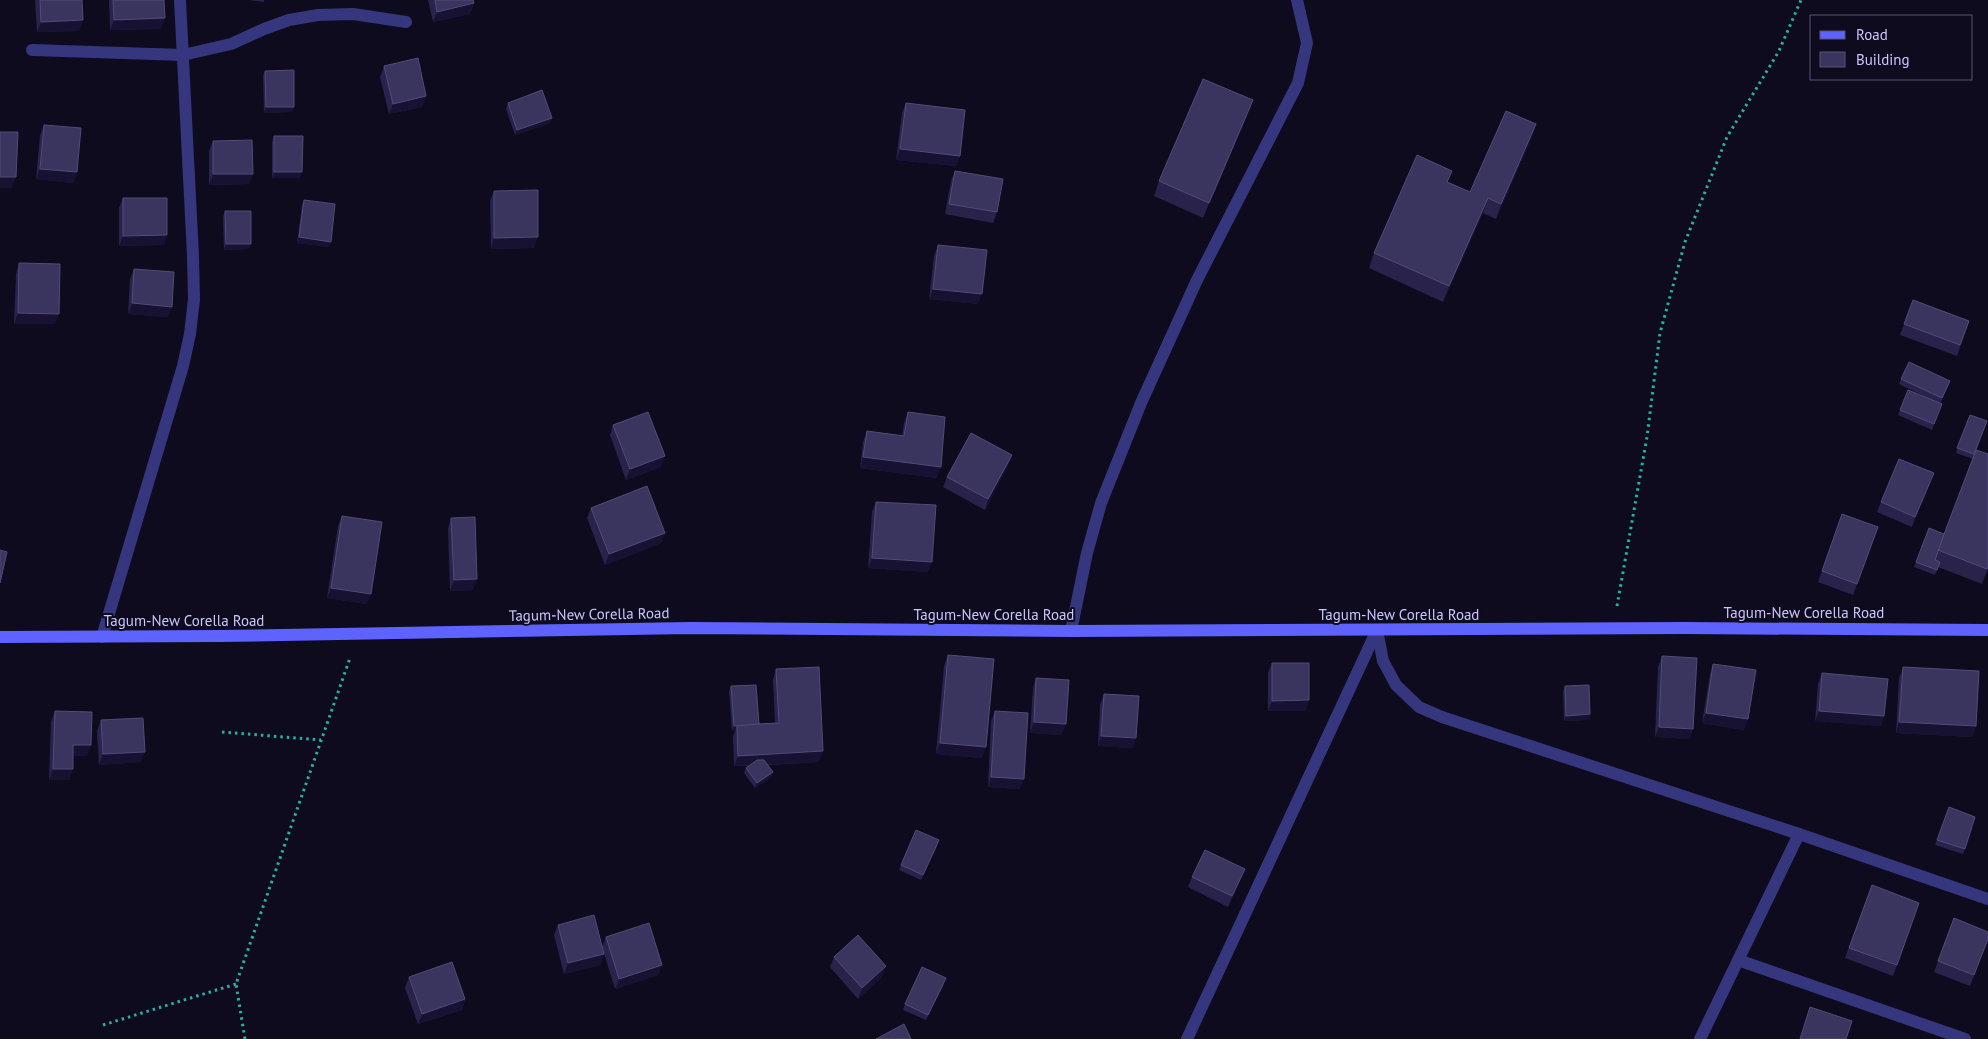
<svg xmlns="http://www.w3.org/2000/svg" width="1988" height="1039" font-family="'PT Sans',sans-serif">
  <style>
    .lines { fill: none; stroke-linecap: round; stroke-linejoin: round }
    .path { stroke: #2ab0a1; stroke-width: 3; stroke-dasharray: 2.5 4; stroke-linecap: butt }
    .service { stroke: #35367d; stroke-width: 12 }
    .minor { stroke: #35367d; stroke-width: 12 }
    .secondary { stroke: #5e63ff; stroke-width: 12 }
    .wall { fill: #29234c }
    .shaded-wall { fill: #171231 }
    .building { fill: #3a355f; stroke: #514c78 }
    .labels { text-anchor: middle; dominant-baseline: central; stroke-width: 4; stroke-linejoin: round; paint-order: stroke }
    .street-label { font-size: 15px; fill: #cac7ff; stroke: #0d0b1d }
  </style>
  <rect width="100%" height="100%" fill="#0d0b1d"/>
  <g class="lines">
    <g class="path">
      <polyline points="1617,606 1647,437 1660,333 1685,242 1727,137 1779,51 1801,0"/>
      <polyline points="222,732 321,740"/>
      <polyline points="103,1025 236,984"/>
      <polyline points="245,1039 236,984 350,658"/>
    </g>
    <polyline class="service" points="1071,631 1087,553 1101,503 1141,403 1197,280 1298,83 1307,43 1297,0"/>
    <g class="minor">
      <polyline points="32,50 183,55 231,44 264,29 289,20 318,15 353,14 406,22"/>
      <polyline points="1377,630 1383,661 1396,685 1419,707 1442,717 1799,834 1988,899"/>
      <polyline points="102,637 183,366 190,334 194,299 193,256 180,0"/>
      <polyline points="1738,960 1965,1039"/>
      <polyline points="1187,1039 1377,630"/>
      <polyline points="1700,1039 1799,834"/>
    </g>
    <polyline class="secondary" points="0,637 220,636 690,628 1071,631 1684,628 1988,630"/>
  </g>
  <g class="wall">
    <polygon points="35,0 82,0 79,31 37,32"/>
    <polygon points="109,0 164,0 161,29 110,30"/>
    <polygon points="249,0 264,0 264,2"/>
    <polygon points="428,0 473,0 474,3 470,14 433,22"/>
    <polygon points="384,66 426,96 422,107 389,114 380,77"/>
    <polygon points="265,71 294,107 292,112 264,113 263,76"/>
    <polygon points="508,103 550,123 515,135 506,109"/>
    <polygon points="906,103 960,156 956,166 896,160 902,113"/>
    <polygon points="1247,115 1203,218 1154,196 1159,181"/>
    <polygon points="1536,124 1531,139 1496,219 1483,213 1443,302 1369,268 1374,253 1448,182 1470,192"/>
    <polygon points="44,125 77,172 73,183 36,179 40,135"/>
    <polygon points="274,136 300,178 272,178 272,142"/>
    <polygon points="213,141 253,174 249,184 209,185 209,151"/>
    <polygon points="955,171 997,212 993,223 945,214 951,181"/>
    <polygon points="494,191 534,248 491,249 490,201"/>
    <polygon points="123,198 167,235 164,245 119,246 119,208"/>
    <polygon points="304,200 329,247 297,243 302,205"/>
    <polygon points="225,211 249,249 224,250 223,217"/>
    <polygon points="938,245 978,304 929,299 934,256"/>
    <polygon points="19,263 55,324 14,324 16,274"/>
    <polygon points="134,269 168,317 128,314 130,279"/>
    <polygon points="1913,300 1969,321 1957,356 1900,335"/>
    <polygon points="1901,379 1950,381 1940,404 1942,404 1932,430 1898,415 1908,390 1938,403 1899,384"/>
    <polygon points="908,412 937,478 860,468 863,442 867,431 902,436 904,423"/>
    <polygon points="1970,415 1987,421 1973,459 1956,453"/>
    <polygon points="613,425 661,467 626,480 610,435"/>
    <polygon points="1012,455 1008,465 985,510 943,487 947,477"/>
    <polygon points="1930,483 1912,527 1877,512 1881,502"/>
    <polygon points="876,502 928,572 868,568 872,512"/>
    <polygon points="591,508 665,533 661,543 605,565 587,518"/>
    <polygon points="1842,514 1878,527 1853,595 1818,582"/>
    <polygon points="342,516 367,604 327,598 338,526"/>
    <polygon points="451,518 473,590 450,591 448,529"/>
    <polygon points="1929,528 1944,534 1988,568 1982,584 1938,567 1935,575 1914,567"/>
    <polygon points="948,655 982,758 936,754 944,666"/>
    <polygon points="1662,656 1690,739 1655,737 1658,667"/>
    <polygon points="1272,663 1309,700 1305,711 1268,711 1268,673"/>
    <polygon points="1713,664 1744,730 1702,723 1710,674"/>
    <polygon points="1903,667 1976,726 1972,737 1896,733 1899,678"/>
    <polygon points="776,669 819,762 768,765 773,772 771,777 755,788 744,773 746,768 749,766 734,766 733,736 735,731 732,731 729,691 731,686 759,724 775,723 773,680"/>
    <polygon points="1822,673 1884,716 1881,726 1815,721 1818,684"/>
    <polygon points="1036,678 1062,735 1030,733 1033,688"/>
    <polygon points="1565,686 1590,714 1588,720 1564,721 1563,691"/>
    <polygon points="1104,694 1133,748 1098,746 1100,705"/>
    <polygon points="55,711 87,756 73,756 73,769 69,780 49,780 51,722"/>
    <polygon points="995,711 1020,789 988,787 991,721"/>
    <polygon points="101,720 141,762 99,765 97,731"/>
    <polygon points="1949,807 1975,817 1963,854 1935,845"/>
    <polygon points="937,846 921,880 899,870 901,865"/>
    <polygon points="1192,877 1241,879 1228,907 1188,887"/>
    <polygon points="1872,885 1919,903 1893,976 1845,958"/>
    <polygon points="1954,918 1988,939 1970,986 1934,972"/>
    <polygon points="558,925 604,954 600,965 564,974 554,935"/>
    <polygon points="606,937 662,965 658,975 615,989 602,947"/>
    <polygon points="834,957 882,977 858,999 830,967"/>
    <polygon points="409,977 465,999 462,1010 418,1024 405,988"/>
    <polygon points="944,984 926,1020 903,1010 905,1004"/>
  </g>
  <g class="shaded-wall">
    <polygon points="474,3 470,14 433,22 437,12"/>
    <polygon points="165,18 161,29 110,30 114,20"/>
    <polygon points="83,20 79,31 37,32 41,22"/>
    <polygon points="426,96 422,107 389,114 393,104"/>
    <polygon points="1253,100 1247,115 1203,218 1209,203"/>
    <polygon points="266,107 294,107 292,112 264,113"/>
    <polygon points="552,118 550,123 515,135 517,130"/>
    <polygon points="1536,124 1531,139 1496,219 1501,204"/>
    <polygon points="900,149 960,156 956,166 896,160"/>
    <polygon points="40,169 77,172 73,183 36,179"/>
    <polygon points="274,172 302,172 300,178 272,178"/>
    <polygon points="213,174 253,174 249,184 209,185"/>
    <polygon points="0,177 16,177 12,188 0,188"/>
    <polygon points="1488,198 1483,213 1443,302 1449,286"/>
    <polygon points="167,235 164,245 119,246 123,236"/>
    <polygon points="299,237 331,242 329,247 297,243"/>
    <polygon points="538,237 534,248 491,249 494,238"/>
    <polygon points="226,244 251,244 249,249 224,250"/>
    <polygon points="933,289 982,294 978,304 929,299"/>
    <polygon points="132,303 172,307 168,317 128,314"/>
    <polygon points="18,313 59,314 55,324 14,324"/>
    <polygon points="1012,455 1008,465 985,510 988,499"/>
    <polygon points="665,456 661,467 626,480 630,469"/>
    <polygon points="863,457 941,467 937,478 860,468"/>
    <polygon points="1934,473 1930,483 1912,527 1915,517"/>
    <polygon points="665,533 661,543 605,565 609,554"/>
    <polygon points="872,558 932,562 928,572 868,568"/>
    <polygon points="477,579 473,590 450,591 454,580"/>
    <polygon points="331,588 371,594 367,604 327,598"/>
    <polygon points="1309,700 1305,711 1268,711 1272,701"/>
    <polygon points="1819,711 1884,716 1881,726 1815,721"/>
    <polygon points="1706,713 1748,719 1744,730 1702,723"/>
    <polygon points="1590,714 1588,720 1564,721 1566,716"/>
    <polygon points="1034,722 1066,724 1062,735 1030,733"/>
    <polygon points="1899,722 1976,726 1972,737 1896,733"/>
    <polygon points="737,725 735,731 732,731 734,726"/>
    <polygon points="1659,727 1693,729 1690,739 1655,737"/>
    <polygon points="1101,736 1136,738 1133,748 1098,746"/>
    <polygon points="940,743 986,747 982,758 936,754"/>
    <polygon points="73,745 91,745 87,756 69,756"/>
    <polygon points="823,751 819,762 734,766 738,756"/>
    <polygon points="145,752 141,762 99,765 103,754"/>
    <polygon points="53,769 73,769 69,780 49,780"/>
    <polygon points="773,772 771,777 755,788 757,783"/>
    <polygon points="991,777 1024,779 1020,789 988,787"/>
    <polygon points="1245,869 1241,879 1228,907 1232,896"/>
    <polygon points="604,954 600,965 564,974 568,963"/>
    <polygon points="662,965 658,975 615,989 619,979"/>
    <polygon points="886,966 882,977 858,999 862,988"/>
    <polygon points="465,999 462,1010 418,1024 422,1014"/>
  </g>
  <g class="building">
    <polygon points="40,0 82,0 83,20 41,22"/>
    <polygon points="113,0 164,0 165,18 114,20"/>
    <polygon points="435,0 473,0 474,3 437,12"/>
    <polygon points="418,58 426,96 393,104 384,66"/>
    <polygon points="294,70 294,107 266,107 265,71"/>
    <polygon points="1203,79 1253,100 1209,203 1159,181"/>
    <polygon points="542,90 552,118 517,130 508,103"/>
    <polygon points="906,103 965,110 960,156 900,149"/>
    <polygon points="1506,111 1536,124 1501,204 1488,198 1449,286 1374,253 1417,155 1452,171 1447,182 1470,192"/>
    <polygon points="44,125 81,128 77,172 40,169"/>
    <polygon points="0,132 18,132 16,177 0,177"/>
    <polygon points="274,136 303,136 302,172 274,172"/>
    <polygon points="252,140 253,174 213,174 213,141"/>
    <polygon points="955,171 1003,179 997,212 949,204"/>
    <polygon points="538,190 538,237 494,238 494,191"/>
    <polygon points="123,198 167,198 167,235 123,236"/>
    <polygon points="304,200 335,204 331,242 299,237"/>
    <polygon points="225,211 251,211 251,244 226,244"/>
    <polygon points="938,245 987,250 982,294 933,289"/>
    <polygon points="19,263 60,264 59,314 18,313"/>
    <polygon points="134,269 174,272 172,307 132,303"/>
    <polygon points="1913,300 1969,321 1960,345 1904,324"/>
    <polygon points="1909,362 1950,381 1942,398 1901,379"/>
    <polygon points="1908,390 1942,404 1934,424 1900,410"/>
    <polygon points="648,412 665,456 630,469 613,425"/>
    <polygon points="908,412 945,417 941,467 863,457 867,431 904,436"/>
    <polygon points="1970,415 1987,421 1974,454 1957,448"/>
    <polygon points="971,433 1012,455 988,499 947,477"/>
    <polygon points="1976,450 1988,454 1988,567 1987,569 1938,550"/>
    <polygon points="1899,459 1934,473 1915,517 1881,502"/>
    <polygon points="647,486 665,533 609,554 591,508"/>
    <polygon points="876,502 936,505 932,562 872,558"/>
    <polygon points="1842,514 1878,527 1857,584 1822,571"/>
    <polygon points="342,516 382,522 371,594 331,588"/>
    <polygon points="475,517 477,579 454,580 451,518"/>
    <polygon points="1929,528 1944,534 1935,560 1940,562 1937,570 1916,562"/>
    <polygon points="0,550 7,552 0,583"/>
    <polygon points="948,655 994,659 986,747 940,743"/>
    <polygon points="1662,656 1697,658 1693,729 1659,727"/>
    <polygon points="1272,663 1309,663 1309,700 1272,701"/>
    <polygon points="1713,664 1756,670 1748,719 1706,713"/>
    <polygon points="819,667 823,751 738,756 737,725 779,723 776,669"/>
    <polygon points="1903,667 1979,671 1976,726 1899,722"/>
    <polygon points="1822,673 1888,679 1884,716 1819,711"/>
    <polygon points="1036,678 1069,680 1066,724 1034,722"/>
    <polygon points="756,685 759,724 734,726 731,686"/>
    <polygon points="1589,685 1590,714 1566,716 1565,686"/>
    <polygon points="1104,694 1139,696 1136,738 1101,736"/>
    <polygon points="55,711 92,712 91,745 73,745 73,769 53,769"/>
    <polygon points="995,711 1028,713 1024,779 991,777"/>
    <polygon points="143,718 145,752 103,754 101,720"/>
    <polygon points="757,760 764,760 773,772 757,783 746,768"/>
    <polygon points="1949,807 1975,817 1965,849 1937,840"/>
    <polygon points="916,830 939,840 923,875 901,865"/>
    <polygon points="1205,850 1245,869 1232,896 1192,877"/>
    <polygon points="1872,885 1919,903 1897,965 1849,948"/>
    <polygon points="594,915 604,954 568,963 558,925"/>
    <polygon points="1954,918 1988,932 1988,939 1974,975 1938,961"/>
    <polygon points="649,923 662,965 619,979 606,937"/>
    <polygon points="858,935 886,966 862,988 834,957"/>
    <polygon points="452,962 465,999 422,1014 409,977"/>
    <polygon points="922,967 946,978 928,1015 905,1004"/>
    <polygon points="1810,1007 1852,1021 1846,1039 1800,1039"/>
    <polygon points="904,1024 911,1039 876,1039"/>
  </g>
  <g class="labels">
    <g class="street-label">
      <text x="1804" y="612">Tagum-New Corella Road</text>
      <text transform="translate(589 614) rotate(-1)">Tagum-New Corella Road</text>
      <text x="994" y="614">Tagum-New Corella Road</text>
      <text x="1399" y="614">Tagum-New Corella Road</text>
      <text x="184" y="620">Tagum-New Corella Road</text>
    </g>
  </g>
  <rect x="1810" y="15" width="162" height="65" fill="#0d0b1d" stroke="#595677"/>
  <rect x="1820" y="31" width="25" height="8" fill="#5e63ff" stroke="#595677"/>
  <text x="1856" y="40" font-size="15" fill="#cac7ff">Road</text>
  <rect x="1820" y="52" width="25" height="15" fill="#3a355f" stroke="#595677"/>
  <text x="1856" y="65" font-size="15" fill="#cac7ff">Building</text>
</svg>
